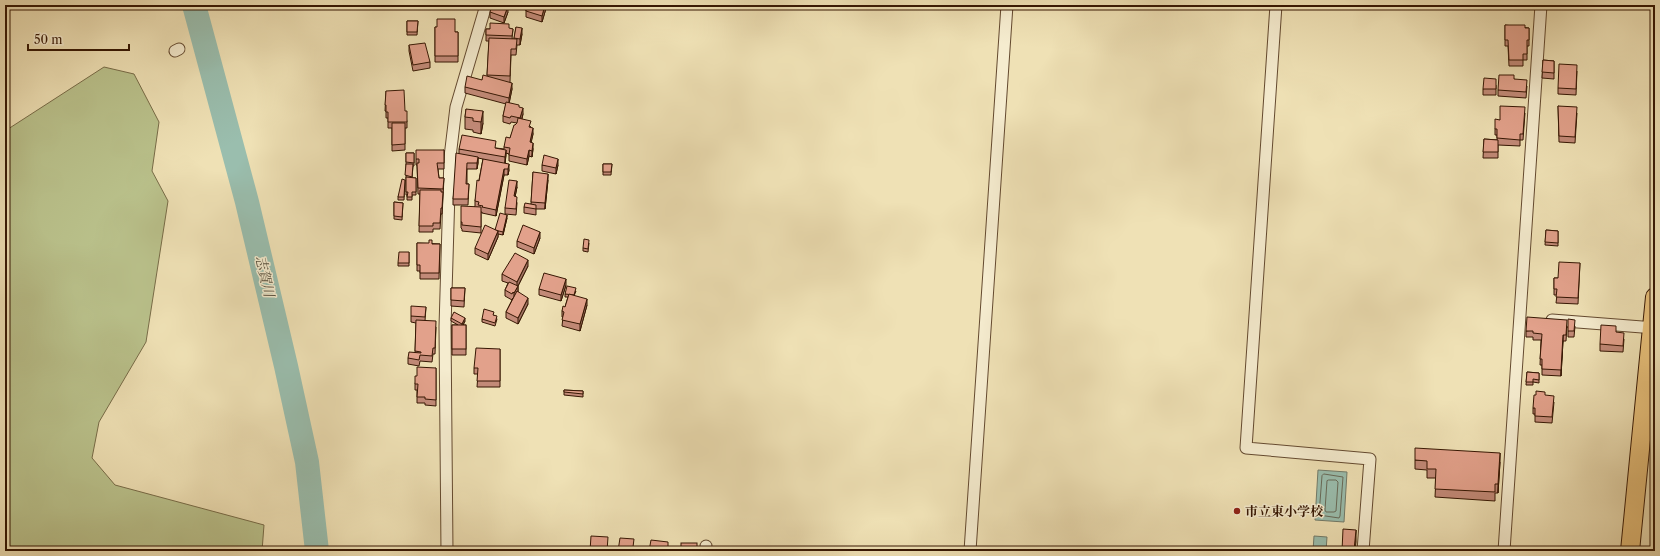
<svg xmlns="http://www.w3.org/2000/svg" width="1660" height="556" font-family="'Libre Caslon Text','Noto Serif JP',serif">
  <style>
    .green { fill: #bac28c; stroke: #786c48 }
    .water { fill: #9abeae; stroke: #727b6a }
    .lines { fill: none; stroke-linecap: round; stroke-linejoin: round }
    .shore { stroke: #686a58; stroke-width: 1 }
    .river { stroke: #9abeae; stroke-width: 24 }
    .minor-casing { stroke: #644a30; stroke-width: 13 }
    .primary-casing { stroke: #361703; stroke-width: 20 }
    .minor { stroke: #f5eccf; stroke-width: 11 }
    .primary { stroke: #e8c07a; stroke-width: 18 }
    .wall { fill: #c28a78; stroke: #361703 }
    .shaded-wall { fill: #9e7161; stroke: #361703 }
    .building { fill: #e2a18b; stroke: #361703 }
    .poi-dot { fill: #8f2418; stroke: #f5eccf; stroke-width: 1.5 }
    .labels { text-anchor: middle; dominant-baseline: central; stroke-width: 3; stroke-linejoin: round; paint-order: stroke }
    .poi-label { font-size: 13px; font-weight: bold; fill: #361703; stroke: #f5eccf; text-anchor: start }
    .water-label { font-size: 14px; font-style: italic; fill: #59513f; stroke: #f5eccf }
  </style>
  <rect width="100%" height="100%" fill="#efe1b5"/>
  <filter id="stains"><feTurbulence type="fractalNoise" baseFrequency=".005" numOctaves="4"/><feColorMatrix values="0 0 0 0 .2 0 0 0 0 .09 0 0 0 0 .02 0 0 0 .5 -.17"/></filter>
  <radialGradient id="worn" r=".72"><stop offset=".6" stop-color="#630" stop-opacity="0"/><stop offset="1" stop-color="#630" stop-opacity=".3"/></radialGradient>
  <polygon class="green" points="104,67 134,74 159,122 152,171 168,201 146,342 99,422 92,458 115,485 264,525 262,551 5,551 5,131"/>
  <g class="water">
    <polygon points="1318,470 1347,472 1344,522 1315,520"/>
    <polygon points="1314,536 1327,537 1326,551 1313,551"/>
  </g>
  <g class="lines">
    <g class="shore">
      <polygon points="1324,474 1343,477 1340,516 1339,518 1319,515 1322,476"/>
      <polygon points="1329,480 1336,480 1338,482 1336,511 1334,512 1326,512 1325,510 1327,481"/>
    </g>
    <polyline class="river" points="194,5 247,202 286,366 307,462 317,551"/>
    <defs>
      <g id="minor">
        <polyline points="1276,5 1246,448 1370,459 1363,551"/>
        <polyline points="175,51 179,49"/>
        <polyline points="1552,320 1655,328"/>
        <polyline points="447,551 445,327 450,157 456,107 486,5"/>
        <polyline points="706,551 706,546"/>
        <polyline points="970,551 1007,5"/>
        <polyline points="1504,551 1541,5"/>
      </g>
      <polyline id="primary" points="1630,551 1655,297"/>
    </defs>
    <use href="#minor" class="minor-casing"/>
    <use href="#primary" class="primary-casing"/>
    <use href="#minor" class="minor"/>
    <use href="#primary" class="primary"/>
  </g>
  <g class="wall">
    <polygon points="525,5 547,5 542,22 526,17 526,10 525,10"/>
    <polygon points="490,12 508,12 504,23 490,18"/>
    <polygon points="407,21 418,21 417,35 407,35"/>
    <polygon points="1505,25 1529,28 1529,46 1527,46 1527,60 1523,60 1523,66 1509,66 1508,46 1505,46"/>
    <polygon points="435,27 455,32 458,32 458,62 435,62"/>
    <polygon points="516,27 522,34 520,45 517,45 516,55 511,55 510,82 512,89 509,103 519,107 523,114 522,119 531,127 533,134 531,142 533,149 532,157 529,156 527,165 509,161 509,154 506,153 505,163 509,170 508,175 504,175 496,216 482,213 482,212 481,212 481,233 462,231 462,229 461,228 461,222 475,206 475,201 483,159 478,158 478,163 477,169 467,169 467,184 469,184 468,205 453,205 453,199 459,154 459,149 496,148 504,149 504,147 510,138 515,125 517,123 511,122 510,124 503,122 503,116 506,104 465,93 465,87 482,80 487,76 489,41 486,41 486,29 513,29 512,39 514,39"/>
    <polygon points="409,45 430,62 430,68 413,71 409,51"/>
    <polygon points="1543,60 1554,61 1554,79 1542,78"/>
    <polygon points="1577,71 1576,95 1558,94 1558,88"/>
    <polygon points="1514,79 1527,86 1526,98 1498,96 1498,90"/>
    <polygon points="1496,85 1496,95 1483,95 1483,89"/>
    <polygon points="386,91 405,111 407,122 407,128 405,128 405,150 392,151 392,128 388,128 388,118 386,118 386,111 385,111"/>
    <polygon points="1558,106 1577,113 1575,143 1559,142"/>
    <polygon points="466,109 483,123 481,134 473,132 473,130 465,129 465,117"/>
    <polygon points="1525,113 1523,140 1520,140 1520,146 1498,145 1498,158 1483,158 1484,139 1497,140 1497,135 1495,135 1495,129 1500,120"/>
    <polygon points="444,150 444,169 438,169 439,178 444,178 442,214 441,214 440,229 433,229 433,232 419,232 420,194 418,194 417,165 416,165 416,159"/>
    <polygon points="406,153 414,153 414,166 413,166 412,178 416,178 416,195 412,195 412,200 407,200 407,195 406,195"/>
    <polygon points="603,164 612,164 611,175 603,175"/>
    <polygon points="542,165 558,165 556,174 542,171"/>
    <polygon points="533,172 548,180 545,209 536,209 536,215 524,213 524,207 531,204"/>
    <polygon points="405,180 404,200 398,200 398,197"/>
    <polygon points="517,187 515,197 517,203 516,215 505,214 505,208"/>
    <polygon points="394,202 403,203 402,220 394,219"/>
    <polygon points="507,218 503,235 498,234 498,237 488,260 475,254 475,248"/>
    <polygon points="1546,230 1558,231 1558,246 1545,245"/>
    <polygon points="540,238 534,254 517,247 517,241"/>
    <polygon points="417,243 440,244 439,279 420,279 420,271 417,271"/>
    <polygon points="589,243 588,252 583,251 583,248"/>
    <polygon points="409,252 409,266 398,266 398,263"/>
    <polygon points="1580,263 1578,304 1556,303 1557,295 1554,295 1554,278 1558,278"/>
    <polygon points="528,266 518,286 518,292 528,304 518,324 506,318 506,312 513,298 512,300 505,296 505,290 508,283 502,281 502,274"/>
    <polygon points="566,285 561,301 539,295 539,289"/>
    <polygon points="451,288 465,288 464,307 451,306"/>
    <polygon points="576,291 574,296 587,305 580,331 562,326 563,317 562,317 562,311 565,307 568,297 565,297 565,294"/>
    <polygon points="426,307 425,321 436,327 435,354 433,354 432,362 420,361 419,366 408,364 408,358 415,353 416,323 411,322 411,316"/>
    <polygon points="494,315 497,319 495,326 482,322 482,319"/>
    <polygon points="451,318 465,321 463,325 466,325 466,355 452,355 452,325 458,325 451,321"/>
    <polygon points="1567,326 1566,341 1563,341 1561,376 1542,375 1542,365 1540,365 1541,340 1533,340 1533,337 1526,337 1526,331"/>
    <polygon points="1575,326 1574,337 1568,337 1568,331"/>
    <polygon points="1616,332 1624,339 1623,352 1600,351 1600,344"/>
    <polygon points="500,349 500,387 477,387 478,374 474,374 474,368"/>
    <polygon points="436,368 436,406 425,405 425,403 417,403 417,390 415,390 415,384 417,376"/>
    <polygon points="1527,372 1539,373 1539,383 1533,382 1533,385 1526,385"/>
    <polygon points="564,390 583,391 583,397 564,395"/>
    <polygon points="1554,402 1552,423 1535,422 1535,414 1533,414 1533,408"/>
    <polygon points="1415,460 1500,462 1498,493 1495,493 1495,501 1435,497 1436,478 1427,478 1427,470 1415,469"/>
  </g>
  <g class="shaded-wall">
    <polygon points="545,5 547,5 542,22 542,16"/>
    <polygon points="508,6 508,12 504,23 504,17"/>
    <polygon points="522,28 522,34 520,45 520,39"/>
    <polygon points="512,83 512,89 509,104 509,98"/>
    <polygon points="523,108 523,114 520,124 520,118"/>
    <polygon points="483,111 483,123 481,134 481,122"/>
    <polygon points="533,128 533,134 530,148 530,142"/>
    <polygon points="533,143 533,149 532,157 532,151"/>
    <polygon points="506,150 506,156 505,163 505,157"/>
    <polygon points="529,150 529,156 527,165 527,159"/>
    <polygon points="478,157 478,163 477,169 477,163"/>
    <polygon points="558,159 558,165 556,174 556,168"/>
    <polygon points="509,164 509,170 508,175 508,169"/>
    <polygon points="504,169 504,175 496,216 496,210"/>
    <polygon points="548,174 548,180 545,209 545,203"/>
    <polygon points="517,181 517,187 514,202 514,196"/>
    <polygon points="507,215 507,218 503,235 503,232"/>
    <polygon points="498,231 498,237 488,260 488,254"/>
    <polygon points="540,232 540,238 534,254 534,248"/>
    <polygon points="528,260 528,266 518,286 518,292 514,299 514,293 517,288 517,282"/>
    <polygon points="566,279 566,285 561,301 561,295"/>
    <polygon points="528,298 528,304 518,324 518,318"/>
    <polygon points="587,299 587,305 580,331 580,324"/>
    <polygon points="465,318 465,321 462,327 462,324"/>
    <polygon points="1563,335 1563,341 1561,376 1561,370"/>
    <polygon points="1500,453 1500,462 1498,493 1498,484"/>
    <polygon points="1356,530 1356,542 1355,551 1354,551"/>
  </g>
  <g class="building">
    <polygon points="492,5 505,5 508,6 504,17 490,12"/>
    <polygon points="528,5 545,5 542,16 526,11"/>
    <polygon points="437,19 455,19 455,32 458,32 458,56 435,56 435,27 437,27"/>
    <polygon points="407,21 418,21 417,32 407,32"/>
    <polygon points="490,23 509,24 509,28 513,29 512,36 486,35 486,29 490,29"/>
    <polygon points="1505,25 1525,25 1525,28 1529,28 1529,40 1527,40 1527,54 1523,54 1523,60 1509,60 1508,40 1505,40"/>
    <polygon points="516,27 522,28 520,39 514,38"/>
    <polygon points="489,38 517,39 516,49 511,49 510,76 487,75"/>
    <polygon points="425,43 430,62 413,65 409,45"/>
    <polygon points="1543,60 1554,61 1554,73 1542,72"/>
    <polygon points="1559,64 1577,65 1576,89 1558,88"/>
    <polygon points="483,75 512,83 509,98 465,87 467,76 482,80"/>
    <polygon points="1499,75 1514,75 1514,79 1527,80 1526,92 1498,90"/>
    <polygon points="1484,78 1496,79 1496,89 1483,89"/>
    <polygon points="404,90 405,111 407,111 407,122 388,122 388,112 386,112 386,105 385,105 386,91"/>
    <polygon points="506,102 519,105 519,107 523,108 520,118 511,116 510,118 503,116"/>
    <polygon points="1500,106 1525,107 1523,134 1520,134 1520,140 1497,138 1497,129 1495,129 1495,119 1500,120"/>
    <polygon points="1558,106 1577,107 1575,137 1559,136"/>
    <polygon points="466,109 483,111 481,122 473,121 473,118 465,117"/>
    <polygon points="518,118 531,121 529,127 533,128 530,142 533,143 532,151 529,150 527,159 509,155 510,148 504,147 506,137 510,138 514,125 515,125 517,123"/>
    <polygon points="392,123 405,123 405,144 392,145"/>
    <polygon points="462,135 496,141 495,148 506,150 505,157 459,149"/>
    <polygon points="1484,139 1498,140 1498,152 1483,152"/>
    <polygon points="416,150 444,150 444,163 437,163 439,178 444,178 443,189 418,188 417,163 419,163 419,159 416,159"/>
    <polygon points="406,153 414,153 414,163 406,162"/>
    <polygon points="456,153 478,157 477,163 467,163 466,184 469,184 468,199 453,199"/>
    <polygon points="544,155 558,159 556,168 542,165"/>
    <polygon points="483,159 509,164 508,169 504,169 496,210 482,207 483,206 478,205 479,202 475,201 477,180 479,181"/>
    <polygon points="406,164 413,164 412,177 405,175"/>
    <polygon points="603,164 612,164 611,172 603,172"/>
    <polygon points="533,172 548,174 545,203 531,202"/>
    <polygon points="406,177 416,178 416,192 412,192 412,197 407,197 408,192 406,192"/>
    <polygon points="402,179 405,180 404,197 398,197"/>
    <polygon points="509,180 517,181 514,196 517,197 516,209 505,208"/>
    <polygon points="420,190 441,190 441,192 443,192 442,208 441,208 440,223 433,223 433,226 419,226"/>
    <polygon points="394,202 403,203 402,217 394,216"/>
    <polygon points="525,203 536,205 536,209 524,207"/>
    <polygon points="461,206 481,207 481,227 462,225 462,222 461,222"/>
    <polygon points="500,213 507,215 503,232 495,230"/>
    <polygon points="485,225 498,231 488,254 475,248"/>
    <polygon points="523,225 540,232 534,248 517,241"/>
    <polygon points="1546,230 1558,231 1558,243 1545,242"/>
    <polygon points="584,239 589,240 588,249 583,248"/>
    <polygon points="429,240 432,240 432,244 440,244 439,273 420,273 420,265 417,265 417,243 429,243"/>
    <polygon points="399,252 409,252 409,263 398,263"/>
    <polygon points="515,253 528,260 517,282 502,274"/>
    <polygon points="1559,262 1580,263 1578,298 1556,297 1557,289 1554,289 1554,278 1558,278"/>
    <polygon points="544,273 566,279 561,295 539,289"/>
    <polygon points="509,282 518,286 514,293 513,292 512,294 505,290"/>
    <polygon points="567,286 576,288 574,295 565,294"/>
    <polygon points="451,288 465,288 464,301 451,300"/>
    <polygon points="517,291 528,298 518,318 506,312"/>
    <polygon points="569,294 587,299 580,324 562,320 564,312 562,311 563,306 565,307"/>
    <polygon points="411,306 426,307 425,317 411,316"/>
    <polygon points="484,309 494,312 493,315 497,316 495,323 482,319"/>
    <polygon points="454,312 465,318 462,324 451,318"/>
    <polygon points="1527,317 1567,320 1566,335 1563,335 1561,370 1542,369 1542,359 1540,359 1542,334 1533,333 1533,331 1526,331"/>
    <polygon points="1568,319 1575,320 1574,331 1568,331"/>
    <polygon points="416,320 436,321 435,348 433,348 432,356 420,355 419,360 408,358 409,352 421,353 421,352 415,351"/>
    <rect x="452" y="325" width="14" height="24"/>
    <polygon points="1601,325 1616,326 1616,332 1624,333 1623,346 1600,344"/>
    <polygon points="476,348 500,349 500,381 477,381 478,368 474,368"/>
    <polygon points="417,367 436,368 436,400 425,399 425,397 417,397 418,384 415,384 415,376 417,376"/>
    <polygon points="1527,372 1539,373 1539,380 1533,379 1533,382 1526,382"/>
    <polygon points="564,390 583,391 583,394 564,392"/>
    <polygon points="1536,391 1545,392 1545,395 1554,396 1552,417 1535,416 1535,408 1533,408 1534,395 1536,395"/>
    <polygon points="1415,448 1500,453 1498,484 1495,484 1495,492 1435,489 1436,469 1427,469 1427,461 1415,460"/>
    <polygon points="1343,529 1356,530 1354,551 1342,551"/>
    <polygon points="591,536 608,537 607,551 590,551"/>
    <polygon points="620,538 634,539 633,547 637,547 637,551 618,551"/>
    <polygon points="651,540 668,542 668,551 649,551"/>
    <rect x="681" y="543" width="16" height="8"/>
  </g>
  <circle class="poi-dot" cx="1237" cy="511" r="4"/>
  <g class="labels">
    <g class="poi-label">
      <text x="1245" y="511">市立東小学校</text>
    </g>
    <g class="water-label">
      <text transform="translate(265 276) rotate(77)">志賀川</text>
    </g>
  </g>
  <rect width="1660" height="556" fill="none" stroke="#efe1b5" stroke-width="20"/>
  <rect x="6" y="6" width="1648" height="544" fill="none" stroke="#361703" stroke-width="2"/>
  <rect x="10" y="10" width="1640" height="536" fill="none" stroke="#361703"/>
  <path d="M28 44v6h101v-6" fill="none" stroke="#361703" stroke-width="2"/>
  <text x="34" y="44" font-size="12" fill="#361703" stroke="#f5eccf" stroke-width="3" paint-order="stroke">50 m</text>
  <rect width="100%" height="100%" filter="url(#stains)"/>
  <rect width="100%" height="100%" fill="url(#worn)"/>
</svg>
